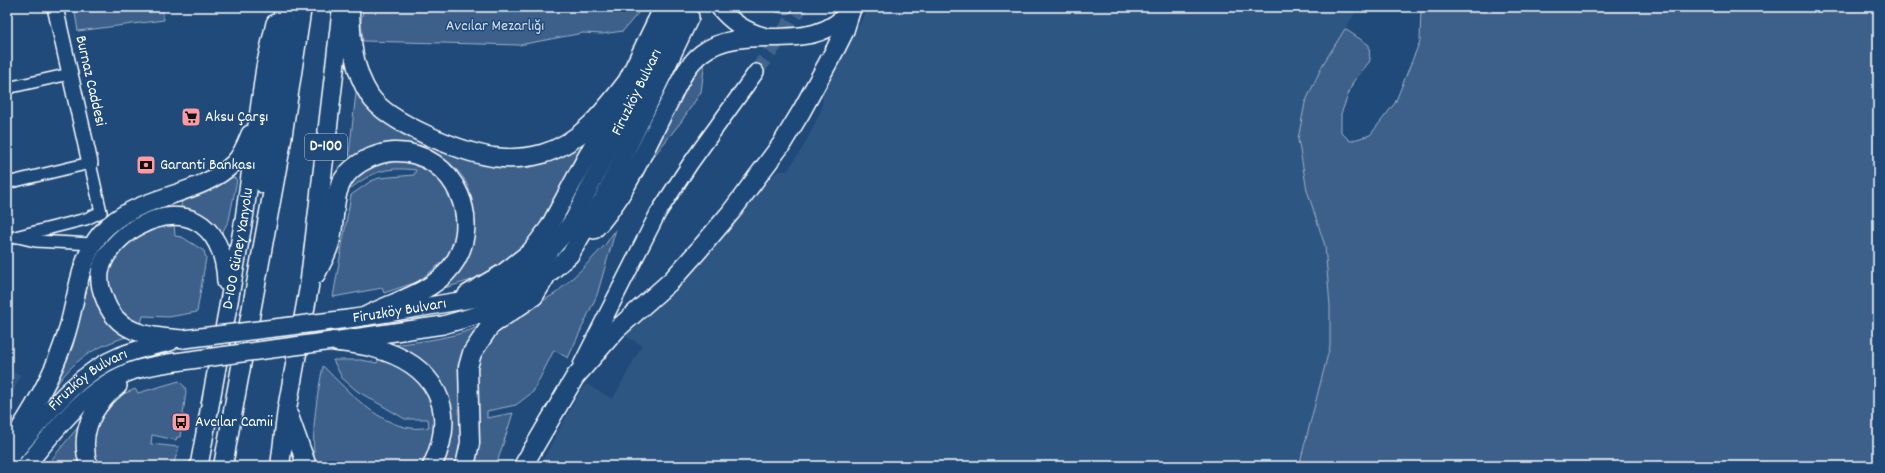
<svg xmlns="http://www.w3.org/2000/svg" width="1885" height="473" font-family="Dekko,sans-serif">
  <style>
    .built { fill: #2e5683 }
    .green { fill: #3c618b; stroke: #9eb0c5 }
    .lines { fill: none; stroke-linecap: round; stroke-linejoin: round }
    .secondary-tunnel { stroke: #41658e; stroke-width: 15; stroke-dasharray: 15 8; stroke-linecap: butt }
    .minor-casing { stroke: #fff; stroke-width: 14 }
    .secondary-casing { stroke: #fff; stroke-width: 18 }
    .primary-casing { stroke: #fff; stroke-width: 20 }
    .trunk-casing { stroke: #fff; stroke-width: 21 }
    .minor { stroke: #1f4a7a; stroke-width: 11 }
    .secondary { stroke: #1f4a7a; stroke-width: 15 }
    .primary { stroke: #1f4a7a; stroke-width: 17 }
    .trunk { stroke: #1f4a7a; stroke-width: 18 }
    .primary-bridge-casing { stroke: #fff; stroke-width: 20; stroke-linecap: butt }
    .primary-bridge { stroke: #1f4a7a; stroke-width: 17 }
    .labels { text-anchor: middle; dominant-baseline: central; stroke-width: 3; stroke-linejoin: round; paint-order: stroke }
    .shield { fill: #1f4a7a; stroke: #bcc9d7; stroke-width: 1 }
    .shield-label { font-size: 15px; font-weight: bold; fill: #fff }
    .park-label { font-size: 16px; fill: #d8dfe8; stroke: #1f4a7a }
    .street-label { font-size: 16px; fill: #fff; stroke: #1f4a7a }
    .poi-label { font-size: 16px; fill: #fff; stroke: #1f4a7a; text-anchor: start }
  </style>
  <rect width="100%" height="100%" fill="#1f4a7a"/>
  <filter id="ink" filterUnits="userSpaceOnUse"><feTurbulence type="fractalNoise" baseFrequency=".025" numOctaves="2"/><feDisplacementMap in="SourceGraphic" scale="8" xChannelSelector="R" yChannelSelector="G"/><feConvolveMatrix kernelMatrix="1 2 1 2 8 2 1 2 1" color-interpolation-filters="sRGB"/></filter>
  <g filter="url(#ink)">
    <g class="built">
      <polygon points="869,7 1359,7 1323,64 1307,190 1325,246 1330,306 1330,346 1299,466 538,466 546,454 578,395 586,384 613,399 642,345 623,335 686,280 728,231 767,180 778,171 787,171 804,146 822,108 823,93"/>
      <polygon points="14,372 21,375 7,407 7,388"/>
    </g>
    <g class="green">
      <polygon points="74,7 162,7 164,20 78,31"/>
      <polygon points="364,7 643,7 623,31 602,34 583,33 519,45 363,41 361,20"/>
      <polygon points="758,7 803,7 804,10 784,14"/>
      <polygon points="1421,7 1876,7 1878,9 1878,466 1299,466 1330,346 1330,306 1325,246 1307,190 1298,139 1305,103 1323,64 1345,29 1369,45 1370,61 1353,82 1341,114 1341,132 1350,141 1370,135 1395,103 1420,41"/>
      <polygon points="705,61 701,92 681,122 649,162 664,127 698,65"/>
      <path d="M356 93C363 102 371 112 381 119 396 130 414 135 431 142 459 154 486 168 518 167 543 166 567 154 588 141L556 204 526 245 508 261 478 278 438 290C447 280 459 270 466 258 478 238 476 198 464 179 455 164 429 147 412 145 388 142 375 150 354 158L349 154Z"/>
      <path d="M405 159 437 172 456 199 458 236 449 256 429 273 417 282 384 293 382 288 333 297 351 195 371 181 379 178 414 175 416 170C383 166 370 173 345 193 361 163 373 164 405 159Z"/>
      <polygon points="233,177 237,180 229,220 222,233 197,212 181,207 182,198 203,192"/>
      <path d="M174 223 175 236 182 237 204 251 206 258 197 312 169 317 143 316 141 323C130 319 121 312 115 302 89 261 139 229 174 223Z"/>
      <polygon points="616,229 597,295 568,358 554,350 533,392 516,405 487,411 487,418 513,413 496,466 473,466 474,367 493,331 556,293 581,270 605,245"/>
      <path d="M90 275 93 276C96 307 101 319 126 337 87 350 70 363 48 398L46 397 64 366 73 346Z"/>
      <path d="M480 326C474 336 466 347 462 358 456 375 460 391 461 407 463 427 462 447 457 466H441L449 444 438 380 420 360 394 345C423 341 454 338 480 326Z"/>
      <path d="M379 358C385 360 393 362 399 365 420 378 437 405 435 430 434 441 429 453 424 462L421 466H315L310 459 314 456C312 425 317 396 323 366 349 392 388 437 429 427L428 419H405L357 391 342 378 333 360H361L377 363Z"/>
      <path d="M179 381 185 387 186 392 180 437H177L176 440 152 435 151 444 179 447 173 466H95C94 460 91 453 92 448 92 430 105 404 121 395 125 393 131 391 135 389L138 393Z"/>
      <path d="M78 427C76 441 75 453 80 466H46Z"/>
    </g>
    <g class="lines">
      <polyline class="secondary-tunnel" points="756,72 801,7"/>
      <defs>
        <g id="minor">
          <polyline points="7,88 70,74"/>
          <polyline points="7,183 90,163 101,212 86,219 7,239"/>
          <polyline points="18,237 35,241 93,244"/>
        </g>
        <g id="secondary">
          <polyline points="55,7 90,163"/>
          <polyline points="581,365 658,213 690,164 756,72"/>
        </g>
        <g id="primary">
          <path d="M719 7C731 22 745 31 763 36"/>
          <path d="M594 230C625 199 648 142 669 103 678 85 686 65 702 53 748 19 812 61 853 7"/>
          <polyline points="467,294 503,273 530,252 549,227 626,83 663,7"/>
          <path id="s1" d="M348 319C383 314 418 308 453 302 465 300 478 299 489 295 525 279 553 251 574 219L677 11"/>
          <path d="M184 339C149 336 116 335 104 297 101 290 99 281 100 273 102 257 116 241 129 232 181 198 224 221 226 282"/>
          <polyline points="340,340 443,325 492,311 536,285 570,255 603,199 690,17"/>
          <path d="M7 448C30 415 51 380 64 341 77 306 76 263 101 233 136 193 197 199 234 163 242 155 246 144 250 134"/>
          <path id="s2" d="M7 460C40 423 73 375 120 356 136 349 153 346 170 342"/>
          <path d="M26 466C56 429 88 385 135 370 150 366 166 363 183 361"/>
          <path d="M89 466C78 433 92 407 118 386"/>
          <path id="s3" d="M199 466 244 219 265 67 275 23"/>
        </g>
        <g id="trunk">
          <path d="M350 11C351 41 353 70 370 96 388 123 461 152 493 157 508 159 527 158 542 154 580 143 603 113 626 83"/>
          <polyline points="264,184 266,155 284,7"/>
          <path d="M316 274C321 264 327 254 330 243 337 218 330 189 351 170 362 160 378 153 393 152 456 149 489 228 446 273 425 295 392 302 366 316"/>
          <path d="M332 341C345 343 360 344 374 348 434 364 460 408 432 466"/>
          <polyline points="289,416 307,466"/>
          <polyline points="223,466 281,146 302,7"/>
          <polyline points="280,466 287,409 309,287 342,7"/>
          <polyline points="465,466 470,443 468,367 472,353 490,326 534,296 545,278"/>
          <polyline points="523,466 575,377 616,330 672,280 698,251 731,212 781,145 801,112 836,48 844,32 851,10"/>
        </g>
      </defs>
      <use href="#minor" class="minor-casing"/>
      <use href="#secondary" class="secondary-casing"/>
      <use href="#primary" class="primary-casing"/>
      <use href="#trunk" class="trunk-casing"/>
      <use href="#minor" class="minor"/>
      <use href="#secondary" class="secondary"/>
      <use href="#primary" class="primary"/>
      <use href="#trunk" class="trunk"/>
      <defs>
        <g id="primary-bridge">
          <polyline points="184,339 348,319"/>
          <polyline points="183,361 332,341"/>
        </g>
      </defs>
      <use href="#primary-bridge" class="primary-bridge-casing"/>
      <use href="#primary-bridge" class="primary-bridge"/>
    </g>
  </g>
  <defs>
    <symbol id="supermarket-square" viewBox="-11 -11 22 22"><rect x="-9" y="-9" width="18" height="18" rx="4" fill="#ff9aa2" stroke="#1f4a7a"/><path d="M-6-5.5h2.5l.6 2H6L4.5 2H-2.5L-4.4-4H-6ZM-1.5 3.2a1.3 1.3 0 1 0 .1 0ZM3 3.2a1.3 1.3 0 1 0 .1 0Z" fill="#111"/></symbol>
    <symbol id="bank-square" viewBox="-11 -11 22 22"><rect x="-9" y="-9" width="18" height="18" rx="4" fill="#ff9aa2" stroke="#1f4a7a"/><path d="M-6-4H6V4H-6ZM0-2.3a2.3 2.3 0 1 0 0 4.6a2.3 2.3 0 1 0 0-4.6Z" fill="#111"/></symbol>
    <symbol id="bus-square" viewBox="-11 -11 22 22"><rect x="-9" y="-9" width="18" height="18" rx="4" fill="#ff9aa2" stroke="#1f4a7a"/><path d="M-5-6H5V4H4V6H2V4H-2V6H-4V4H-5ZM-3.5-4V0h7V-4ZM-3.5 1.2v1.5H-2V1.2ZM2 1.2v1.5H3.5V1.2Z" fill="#111"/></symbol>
  </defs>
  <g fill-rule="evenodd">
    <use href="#supermarket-square" x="180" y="106" width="22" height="22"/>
    <use href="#bank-square" x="135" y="154" width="22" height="22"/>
    <use href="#bus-square" x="170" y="411" width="22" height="22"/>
  </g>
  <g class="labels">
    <rect class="shield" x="305" y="134" width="42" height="26" rx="3"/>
    <g class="shield-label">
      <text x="326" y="147">D-100</text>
    </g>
    <g class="park-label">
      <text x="495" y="26">Avcılar Mezarlığı</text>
    </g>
    <g class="street-label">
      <text transform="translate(90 81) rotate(77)">Burnaz Caddesi</text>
      <text stroke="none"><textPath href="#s1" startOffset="400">Firuzköy Bulvarı</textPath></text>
      <text stroke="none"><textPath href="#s3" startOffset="221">D-100 Güney Yanyolu</textPath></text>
      <text stroke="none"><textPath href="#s1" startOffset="52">Firuzköy Bulvarı</textPath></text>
      <text stroke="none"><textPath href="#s2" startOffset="115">Firuzköy Bulvarı</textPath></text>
    </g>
    <g class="poi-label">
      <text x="205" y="117">Aksu Çarşı</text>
      <text x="160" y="165">Garanti Bankası</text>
      <text x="195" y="422">Avcılar Camii</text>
    </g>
  </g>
  <rect width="1885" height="473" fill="none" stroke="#1f4a7a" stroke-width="24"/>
  <rect x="12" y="12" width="1861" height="449" fill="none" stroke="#fff" stroke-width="1.5" filter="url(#ink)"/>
</svg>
